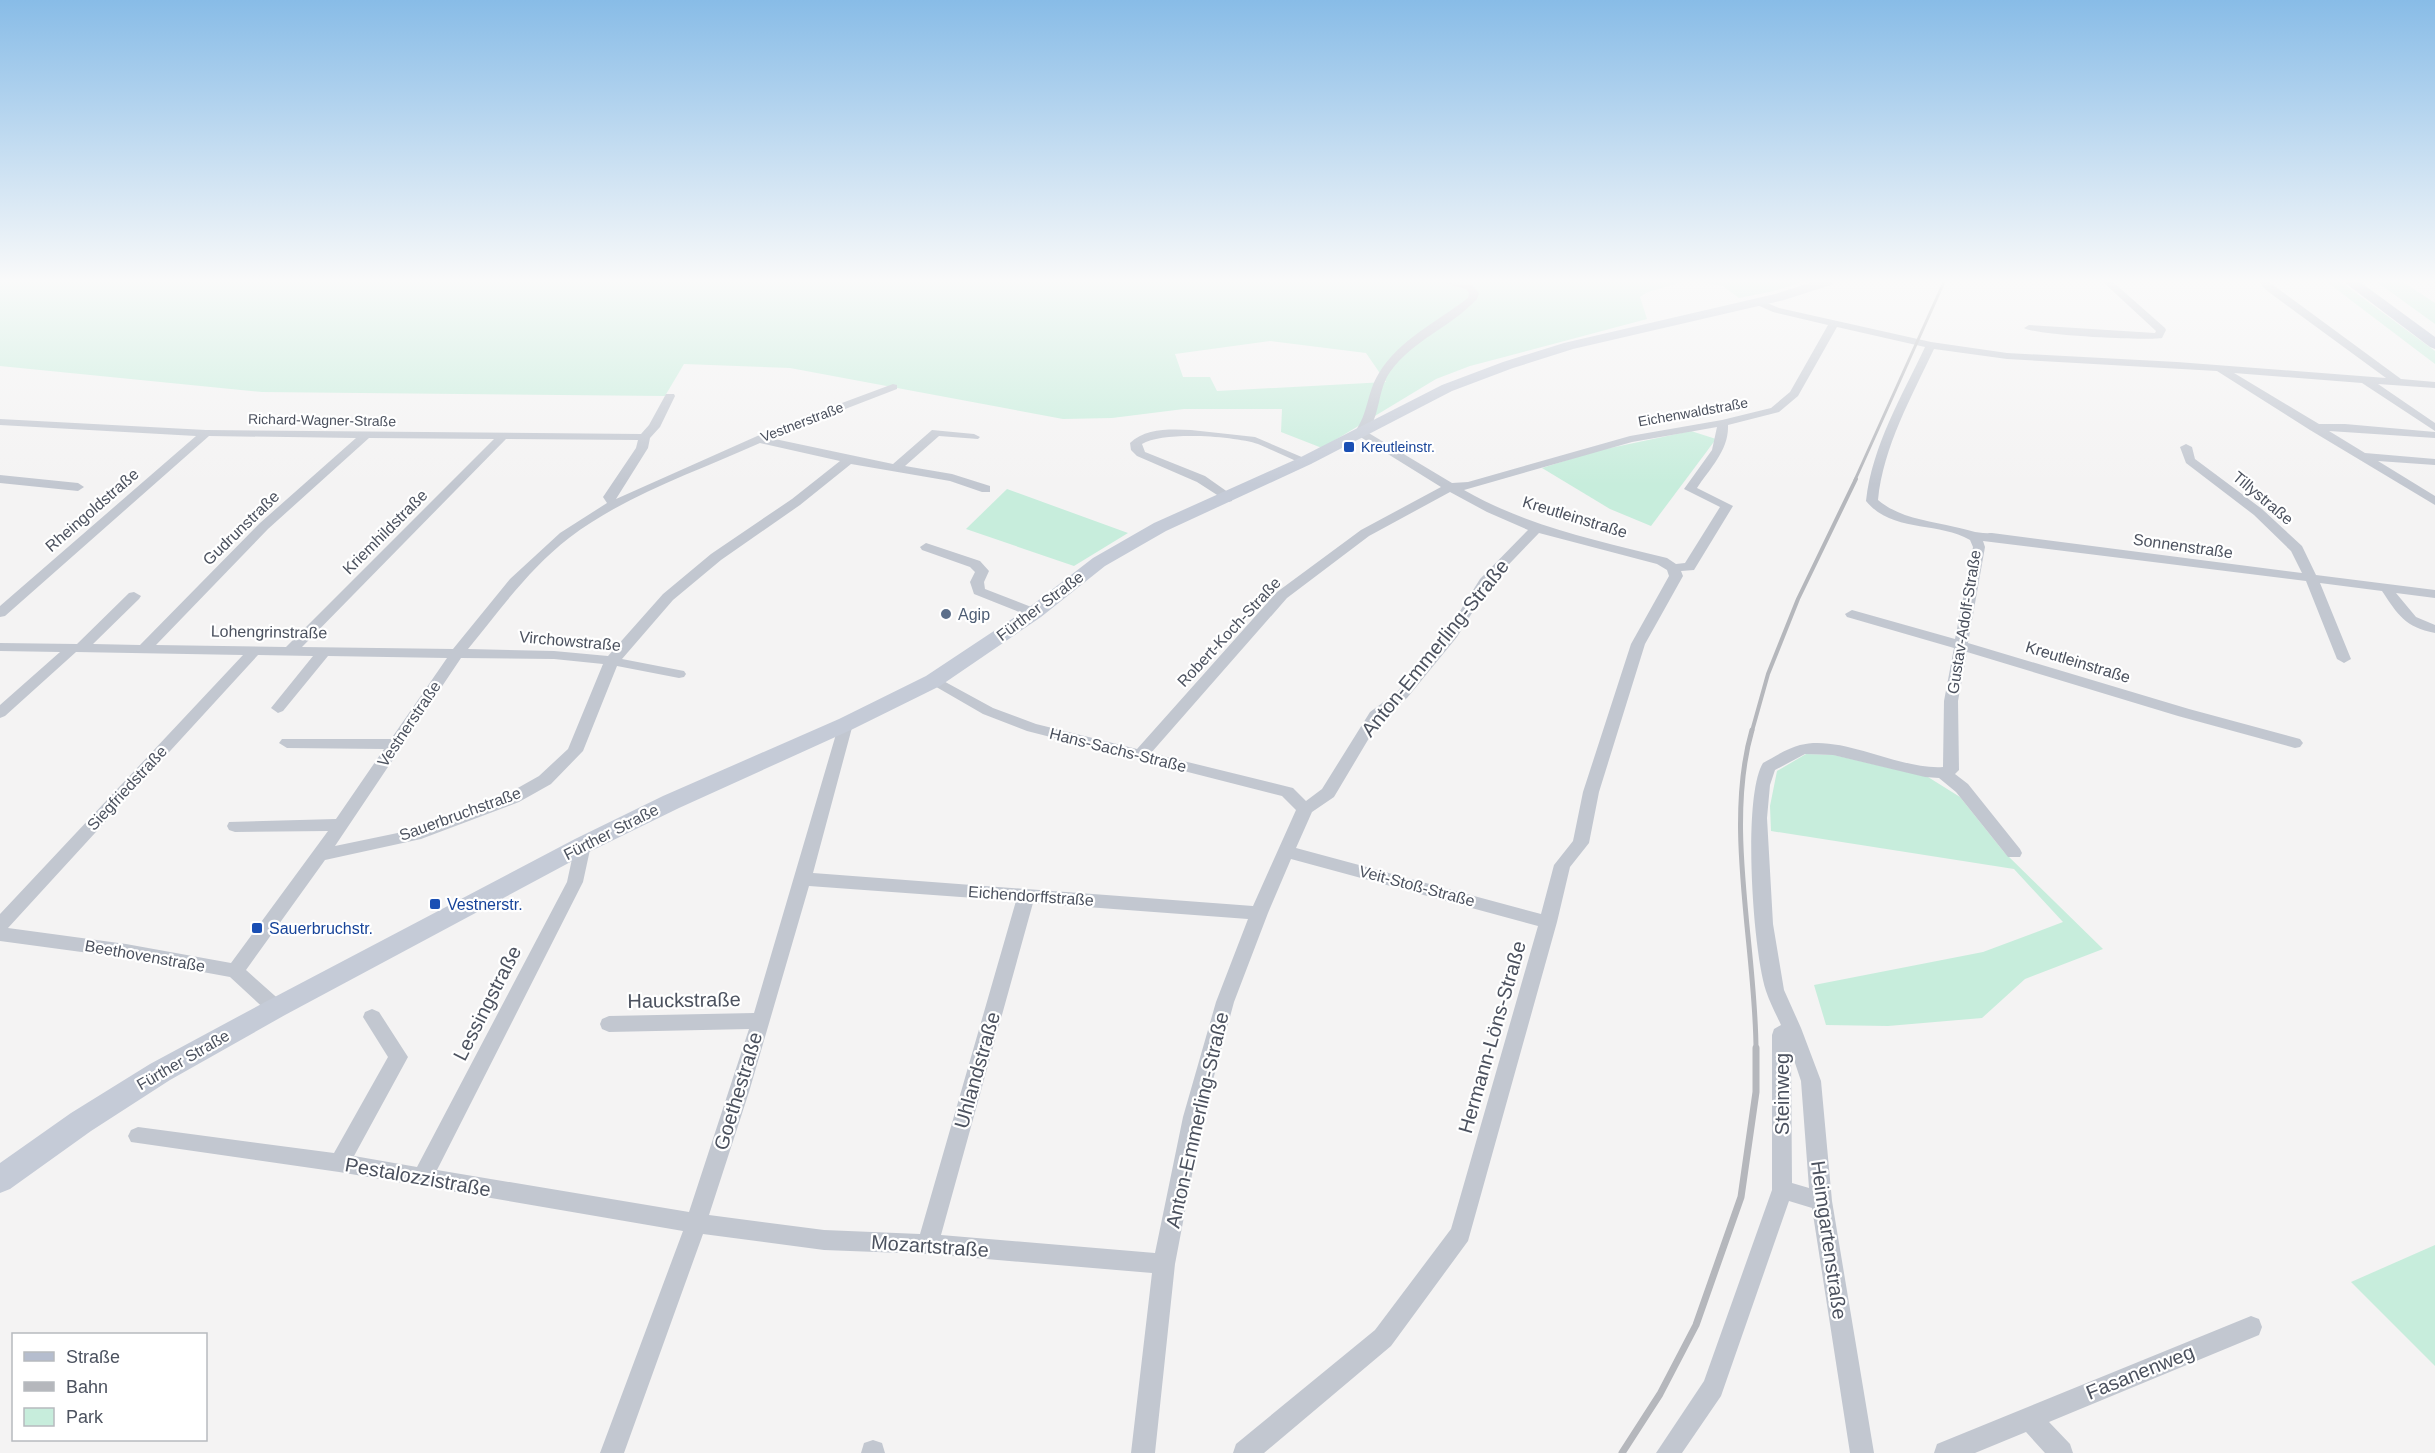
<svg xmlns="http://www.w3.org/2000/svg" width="2435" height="1453" font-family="Arial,sans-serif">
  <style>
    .green { fill: #c7eddc; fill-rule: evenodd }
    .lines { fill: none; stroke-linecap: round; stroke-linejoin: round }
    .street { fill: #c2c7d0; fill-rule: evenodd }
    .secondary { fill: #c5cbd7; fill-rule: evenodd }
    .primary { fill: #b5bdce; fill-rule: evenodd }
    .rail-far3 { stroke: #b5b7bc; stroke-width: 3 }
    .rail-far2 { stroke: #b5b7bc; stroke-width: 4 }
    .rail-far1 { stroke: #b5b7bc; stroke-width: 5 }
    .rail { stroke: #b5b7bc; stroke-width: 7 }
    .transit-dot { fill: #1a4fb4; stroke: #fff; stroke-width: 2 }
    .service-dot { fill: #5c6f8a; stroke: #fff; stroke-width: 2 }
    .labels { text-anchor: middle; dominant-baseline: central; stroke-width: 4.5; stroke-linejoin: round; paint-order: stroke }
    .far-street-label { font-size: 14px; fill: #4c525f; stroke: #fff }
    .far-transit-label { font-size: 14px; fill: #164399; stroke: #fff; text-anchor: start }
    .street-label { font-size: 16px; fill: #4c525f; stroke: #fff }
    .service-label { font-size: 16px; fill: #4e5e75; stroke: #fff; text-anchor: start }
    .transit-label { font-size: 16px; fill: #164399; stroke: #fff; text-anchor: start }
    .near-street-label { font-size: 20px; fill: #4c525f; stroke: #fff }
  </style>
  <rect width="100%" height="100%" fill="#f4f3f3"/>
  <g class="green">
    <path d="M0 282H1682L1648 292 1640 297 1647 319 1470 366 1436 379 1322 448 1281 432 1282 409H1184L1112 418 1063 419 790 368 684 364 665 396 262 392 0 366ZM1270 341 1366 353 1386 382 1217 391 1210 377H1183L1175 354Z"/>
    <polygon points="1701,282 1802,282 1774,291 1739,298 1723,286"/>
    <polygon points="2327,282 2341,282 2435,351 2435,364"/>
    <polygon points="2377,282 2403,282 2435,303 2435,324"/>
    <polygon points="1691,431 1716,439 1651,526 1610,509 1542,468 1596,451"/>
    <polygon points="1007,489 1128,533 1074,566 966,529"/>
    <polygon points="1806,754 1834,755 1928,777 1960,797 2004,852 2103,949 2025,979 1982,1018 1888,1026 1826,1025 1814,985 1983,952 2063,922 2014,869 1771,831 1770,806 1777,771"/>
    <polygon points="2435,1245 2435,1366 2351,1282"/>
  </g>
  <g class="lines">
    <g class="street">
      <path d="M1440 282 1472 285 1479 293 1477 299C1451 327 1413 340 1390 372 1377 391 1381 414 1367 432L1452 483 1468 482 1630 436 1722 420 1771 408 1790 392 1828 325 1773 312 1755 304 1753 302 1758 299 1779 308 1931 342 2007 353 2177 362 2386 378 2266 290 2259 282H2269L2401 379 2435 382V388L2378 384 2435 423V431L2362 383 2234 373 2319 424H2345L2435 432V438L2329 431 2365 453 2435 459V465L2378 461 2435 496V505L2310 430 2217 371 2007 359 1934 349C1912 396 1883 447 1878 500 1901 519 1927 520 1955 527 1969 530 1977 534 1992 533L2302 573 2291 551 2254 515 2186 463 2180 447 2186 444 2192 447 2195 459 2262 509 2302 546 2316 575 2435 590V598L2396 593 2416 617 2435 625V633C2405 627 2398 615 2382 591L2320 583 2351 659 2344 663 2337 659 2306 581 1983 541 1985 547 1968 643 2189 709 2300 739 2303 743 2300 747 2295 748 2178 716 1967 652 1958 701 1959 770 1955 774 1968 784 2020 849 2022 853 2020 857H2008L1956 792 1939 778 1925 777 1833 755 1805 754 1775 770 1770 785 1767 818 1773 924 1784 990 1801 1028 1821 1081 1832 1201 1874 1453H1850L1812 1208 1789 1201 1721 1396 1682 1453H1656L1704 1381 1772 1190V1035L1774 1029 1781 1025C1776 1014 1770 1003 1766 991 1753 952 1742 797 1763 763 1774 757 1788 748 1800 745 1842 734 1899 770 1943 767L1944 701 1954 648 1847 617 1845 614 1852 610 1955 639 1973 547 1970 540C1937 521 1892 533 1866 501 1872 446 1902 396 1925 347L1837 327 1798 396 1779 412 1728 425C1729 450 1710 468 1697 488L1733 506 1694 570 1681 571 1683 576 1645 644 1599 792 1589 843 1570 867 1557 922 1468 1241 1391 1346 1264 1453H1233L1236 1444 1375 1330 1451 1229 1538 926 1291 859 1268 913 1234 1002 1203 1117 1175 1264 1155 1453H1131L1152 1273 928 1254 824 1250 703 1234 624 1453H600L683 1231 339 1172 131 1142 128 1136 131 1130 138 1127 334 1153 388 1057 363 1017 365 1012 372 1009 379 1012 408 1057 354 1156 417 1167 567 882 575 845 577 841H589L591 845 583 882 437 1170 689 1212 749 1029 609 1032 602 1029 600 1024 602 1019 609 1016 754 1013 839 724 846 719 853 724 813 873 1253 906 1296 810 1282 796 1027 731 983 714 926 681 928 678H938L993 708 1036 724 1137 749 1277 592 1361 530 1441 487 1354 433C1369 413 1366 394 1379 373 1399 340 1438 321 1468 298L1469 293 1466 289ZM1717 427 1712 450 1684 489 1720 507 1685 563 1676 564 1667 558C1595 540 1529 527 1464 490L1632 442ZM1450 492 1487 512 1528 530 1480 579 1447 632 1397 692 1370 712 1322 789 1306 801 1293 788 1151 753 1287 598 1369 536ZM1539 533 1657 564 1667 570 1669 576 1631 644 1583 792 1573 841 1554 865 1541 914 1296 848 1312 812 1334 797 1381 718 1407 698 1457 637 1490 584ZM809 886 1016 901 920 1234 824 1230 709 1215 749 1092ZM1033 903 1248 919 1216 1002 1183 1117 1155 1253 941 1235ZM1791 1051 1801 1081 1809 1188 1792 1183Z"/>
      <path d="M2103 282H2113L2165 328 2166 330 2162 338C2145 341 2034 335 2024 328L2029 325 2155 333 2156 331Z"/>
      <path d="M893 384 897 385V389L770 438 893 464 932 430 974 434 980 437 978 439 939 436 905 466 952 474 990 486V492H982L950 481 851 464 800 505 721 560 673 600 622 659 684 671 686 674 684 677 679 678 617 666 583 751 551 784 519 802 421 839 325 860 246 970 283 1003 285 1008 283 1013 276 1016 269 1013 230 977 126 958 0 941V914L243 655 76 652 5 716 0 718V705L60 652 0 651V643L77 644 129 593 134 592 141 596 139 599 93 644 140 645 260 523 356 438 209 436 5 616 0 617V606L196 436 0 425V419L206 430 641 434 649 425 666 394H674L675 396 660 427 650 438 648 448 616 499 780 426ZM369 438 494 439 286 647 156 645 268 529ZM506 439 638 440 636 448 603 497 607 503 560 533 510 579 453 649 302 647ZM760 443 840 461 792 499 711 554 663 594 608 656 554 651 468 649C499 611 529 569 569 538 625 495 696 472 760 443ZM258 655 313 656 271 708 278 713 283 711 328 656 447 658 391 739H282L279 743 287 748 384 749 336 819 229 822 227 826 229 830 235 832 328 831 231 963 126 944 8 928ZM461 658 554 659 603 664 568 749 539 776 507 794 412 830 335 846Z"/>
      <path d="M1191 430 1255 437 1311 461 1309 463H1301C1287 457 1272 450 1258 444 1234 436 1163 431 1142 444L1145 452 1205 476 1232 495V501L1228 502 1197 482 1137 456 1131 450 1130 443C1145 428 1171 429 1191 430Z"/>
      <polygon points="0,475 78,483 84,487 78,491 0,483"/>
      <polygon points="926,543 980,561 989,571 984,582 985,589 1039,610 1041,613 1034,617 1029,616 974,594 970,582 975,572 970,567 922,550 920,547"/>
      <polygon points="2251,1316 2259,1319 2262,1327 2259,1335 2049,1422 2070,1444 2073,1453 2045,1453 2026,1432 1975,1453 1934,1453 1937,1444"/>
      <polygon points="873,1440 882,1443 885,1453 861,1453 864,1443"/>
    </g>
    <polygon class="secondary" points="1813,282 1833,282 1831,285 1784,300 1573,349 1513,368 1452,391 1311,464 1166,531 1105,566 1041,617 940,686 853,729 679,808 591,851 285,1015 170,1080 91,1131 10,1189 0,1193 0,1163 71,1113 150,1064 267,1001 575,839 663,796 839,719 926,676 1027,609 1093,558 1154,523 1299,458 1442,385 1503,362 1564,343 1775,294"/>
    <polygon class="primary" points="2344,282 2360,282 2435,337 2435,349 2430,347"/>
    <polyline class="rail-far3" points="1855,480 1944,282"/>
    <polyline class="rail-far2" points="1752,731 1768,674 1798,599 1856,479"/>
    <path class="rail-far1" d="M1752 730C1724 826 1756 949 1756 1050"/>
    <polyline class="rail" points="1622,1453 1660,1394 1696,1325 1741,1197 1756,1092 1756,1048"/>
  </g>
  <linearGradient id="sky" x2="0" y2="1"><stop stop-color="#88bce7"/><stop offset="0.58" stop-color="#fafafa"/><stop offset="1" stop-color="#fafafa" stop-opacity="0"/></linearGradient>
  <rect width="2435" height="485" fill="url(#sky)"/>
  <g class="transit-dot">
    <rect x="1343" y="441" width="12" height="12" rx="3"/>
    <rect x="429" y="898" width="12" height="12" rx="3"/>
    <rect x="251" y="922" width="12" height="12" rx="3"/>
  </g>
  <circle class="service-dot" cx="946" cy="614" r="6"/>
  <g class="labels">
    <g class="far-street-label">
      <text transform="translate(1693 412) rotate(-10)">Eichenwaldstraße</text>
      <text transform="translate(322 420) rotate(1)">Richard-Wagner-Straße</text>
      <text transform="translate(802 422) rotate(-21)">Vestnerstraße</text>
    </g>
    <g class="far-transit-label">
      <text x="1361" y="447">Kreutleinstr.</text>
    </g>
    <g class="street-label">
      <text transform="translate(2263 498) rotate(40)">Tillystraße</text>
      <text transform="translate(92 510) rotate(-41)">Rheingoldstraße</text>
      <text transform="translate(1575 517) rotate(17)">Kreutleinstraße</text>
      <text transform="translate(241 528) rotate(-44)">Gudrunstraße</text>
      <text transform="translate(385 532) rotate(-45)">Kriemhildstraße</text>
      <text transform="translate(2183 546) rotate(8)">Sonnenstraße</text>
      <text transform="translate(1040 606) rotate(-37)">Fürther Straße</text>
      <text transform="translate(1964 622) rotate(-81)">Gustav-Adolf-Straße</text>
      <text transform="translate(269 632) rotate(1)">Lohengrinstraße</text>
      <text transform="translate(1229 632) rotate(-47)">Robert-Koch-Straße</text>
      <text transform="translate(570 641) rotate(5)">Virchowstraße</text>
      <text transform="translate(2078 662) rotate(17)">Kreutleinstraße</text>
      <text transform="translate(409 724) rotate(-56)">Vestnerstraße</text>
      <text transform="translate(1118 750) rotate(14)">Hans-Sachs-Straße</text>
      <text transform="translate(127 788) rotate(-47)">Siegfriedstraße</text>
      <text transform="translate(460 814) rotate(-20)">Sauerbruchstraße</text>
      <text transform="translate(611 832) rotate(-27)">Fürther Straße</text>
      <text transform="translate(1417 886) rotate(15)">Veit-Stoß-Straße</text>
      <text transform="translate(1031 896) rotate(4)">Eichendorffstraße</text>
      <text transform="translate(145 956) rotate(10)">Beethovenstraße</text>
      <text transform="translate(183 1060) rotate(-30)">Fürther Straße</text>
    </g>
    <g class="service-label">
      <text x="958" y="614">Agip</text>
    </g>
    <g class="transit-label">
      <text x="447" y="904">Vestnerstr.</text>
      <text x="269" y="928">Sauerbruchstr.</text>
    </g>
    <g class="near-street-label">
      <text transform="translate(1435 648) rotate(-51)">Anton-Emmerling-Straße</text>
      <text transform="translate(684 1000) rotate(-1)">Hauckstraße</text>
      <text transform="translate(487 1003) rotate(-63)">Lessingstraße</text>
      <text transform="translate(1492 1037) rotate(-74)">Hermann-Löns-Straße</text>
      <text transform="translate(977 1070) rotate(-74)">Uhlandstraße</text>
      <text transform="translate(738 1091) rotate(-73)">Goethestraße</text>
      <text transform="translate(1782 1094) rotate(-90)">Steinweg</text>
      <text transform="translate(1197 1120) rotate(-77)">Anton-Emmerling-Straße</text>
      <text transform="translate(418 1177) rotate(10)">Pestalozzistraße</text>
      <text transform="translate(1829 1240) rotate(82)">Heimgartenstraße</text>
      <text transform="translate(930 1246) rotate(4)">Mozartstraße</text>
      <text transform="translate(2140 1372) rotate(-22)">Fasanenweg</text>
    </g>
  </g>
  <rect x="12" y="1333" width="195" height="108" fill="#ffffff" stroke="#b7babf" stroke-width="1.5"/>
  <rect x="24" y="1352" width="30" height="9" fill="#b5bdce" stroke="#b7babf" stroke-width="1.5"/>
  <text x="66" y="1363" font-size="18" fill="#4c525f">Straße</text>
  <rect x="24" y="1382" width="30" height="9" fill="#b5b7bc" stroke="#b7babf" stroke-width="1.5"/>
  <text x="66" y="1393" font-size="18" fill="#4c525f">Bahn</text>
  <rect x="24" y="1408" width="30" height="18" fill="#c7eddc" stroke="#b7babf" stroke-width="1.5"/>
  <text x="66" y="1423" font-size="18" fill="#4c525f">Park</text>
</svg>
